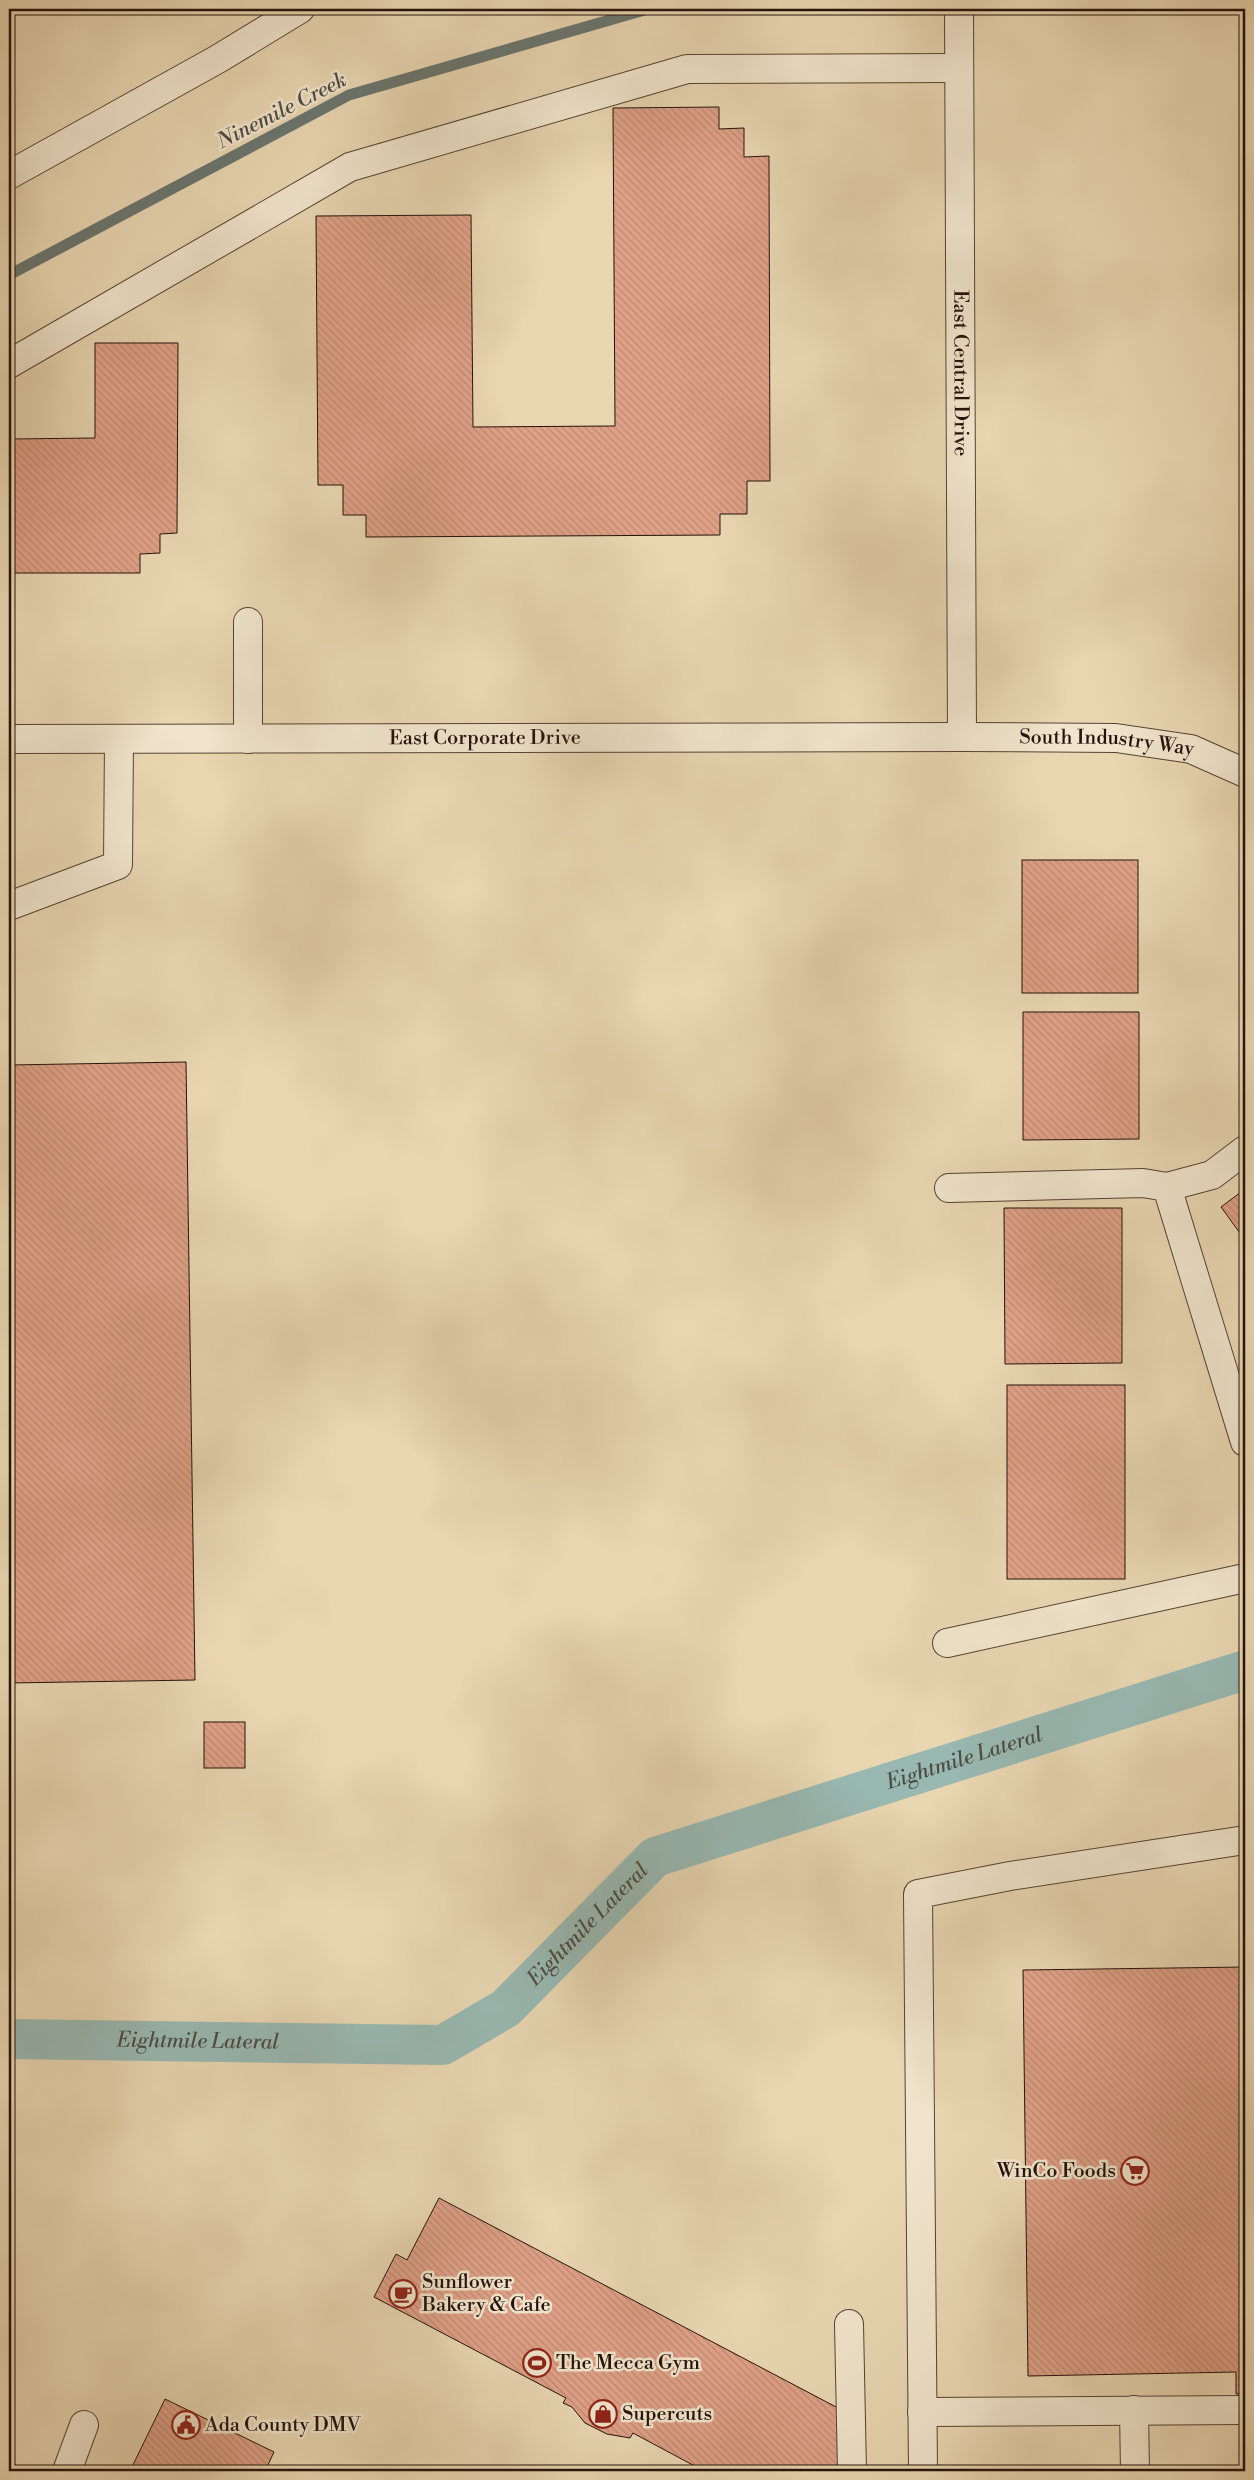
<svg xmlns="http://www.w3.org/2000/svg" width="1254" height="2480" font-family="'Libre Bodoni',serif">
  <style>
    .lines { fill: none; stroke-linecap: round; stroke-linejoin: round }
    .stream { stroke: #6a766f; stroke-width: 11 }
    .canal { stroke: #98b8b1; stroke-width: 40 }
    .building { fill: url(#building-back-hatch); stroke: #25120b }
    .minor-casing { stroke: #564334; stroke-width: 30 }
    .minor { stroke: #f0e4cc; stroke-width: 28 }
    .labels { text-anchor: middle; dominant-baseline: central; stroke-width: 5; stroke-linejoin: round; paint-order: stroke }
    .street-label { font-size: 20px; fill: #25120b; stroke: #f0e4cc }
    .poi-label { font-size: 20px; fill: #25120b; stroke: #f0e4cc; text-anchor: start }
    .water-label { font-size: 21px; font-style: italic; fill: #4d4c45; stroke: #f0e4cc }
  </style>
  <defs>
    <pattern id="building-back-hatch" width="6" height="6" patternUnits="userSpaceOnUse" patternTransform="scale(1.25)"><rect width="6" height="6" fill="#dfa187"/><path d="M-1 5l2 2M0 0l6 6M5-1l2 2" fill="none" stroke="#bf8a73"/></pattern>
  </defs>
  <rect width="100%" height="100%" fill="#e8d6b1"/>
  <filter id="stains"><feTurbulence type="fractalNoise" baseFrequency=".004" numOctaves="4"/><feColorMatrix values="0 0 0 0 .2 0 0 0 0 .09 0 0 0 0 .02 0 0 0 .5 -.17"/></filter>
  <radialGradient id="worn" r=".72"><stop offset=".6" stop-color="#630" stop-opacity="0"/><stop offset="1" stop-color="#630" stop-opacity=".3"/></radialGradient>
  <g class="lines">
    <polyline class="stream" points="9,275 349,95 648,9"/>
    <path class="canal" id="s1" d="M9 2039 443 2045 506 2008 655 1857 1245 1670"/>
  </g>
  <g class="building">
    <polygon points="719,107 719,129 744,128 744,157 769,156 770,481 747,481 747,514 720,514 720,535 366,537 366,515 343,515 343,485 318,485 316,216 471,215 473,427 615,426 613,108"/>
    <polygon points="95,343 178,343 177,533 160,534 160,553 140,554 140,573 9,573 11,439 95,438"/>
    <rect x="1022" y="860" width="116" height="133"/>
    <polygon points="1023,1012 1139,1012 1139,1139 1023,1140"/>
    <polygon points="186,1062 195,1680 9,1683 9,1065"/>
    <polygon points="1245,1189 1245,1240 1221,1207"/>
    <polygon points="1004,1208 1122,1208 1122,1363 1005,1364"/>
    <rect x="1007" y="1385" width="118" height="194"/>
    <rect x="204" y="1722" width="41" height="46"/>
    <polygon points="1245,1967 1245,2394 1236,2394 1236,2372 1028,2376 1023,1970"/>
    <polygon points="439,2198 838,2408 839,2471 704,2471 633,2433 630,2438 607,2434 585,2423 572,2407 563,2403 566,2398 374,2297 396,2254 407,2260"/>
    <polygon points="165,2399 274,2452 265,2471 130,2471"/>
  </g>
  <g class="lines">
    <defs>
      <g id="minor">
        <path id="s2" d="M959 9 962 737"/>
        <polyline points="9,175 218,59 300,9"/>
        <polyline points="9,364 350,167 687,69 958,68"/>
        <polyline points="248,622 248,739"/>
        <path id="s3" d="M9 739 962 737 1116 738 1191 749 1245 773"/>
        <polyline points="9,906 118,865 119,739"/>
        <polyline points="1167,1187 1212,1175 1245,1150"/>
        <polyline points="949,1188 1143,1183 1167,1187 1245,1442"/>
        <polyline points="947,1643 1245,1578"/>
        <polyline points="849,2324 852,2471"/>
        <polyline points="1134,2410 1135,2471"/>
        <polyline points="922,2412 1245,2410"/>
        <polyline points="67,2471 84,2425"/>
        <polyline points="923,2471 918,1894 1010,1876 1245,1840"/>
      </g>
    </defs>
    <use href="#minor" class="minor-casing"/>
    <use href="#minor" class="minor"/>
  </g>
  <defs>
    <symbol id="supermarket-ring" viewBox="-11 -11 22 22"><circle r="9.5" fill="#f0e4cc" stroke="#8f2418" stroke-width="1.5"/><path d="M-6-5.5h2.5l.6 2H6L4.5 2H-2.5L-4.4-4H-6ZM-1.5 3.2a1.3 1.3 0 1 0 .1 0ZM3 3.2a1.3 1.3 0 1 0 .1 0Z" fill="#8f2418"/></symbol>
    <symbol id="cafe-ring" viewBox="-11 -11 22 22"><circle r="9.5" fill="#f0e4cc" stroke="#8f2418" stroke-width="1.5"/><path d="M-5.5-4.5H6V0H3Q3 3.5 0 3.5H-2.5Q-5.5 3.5-5.5 0ZM3-3.2v2h1.7v-2ZM-6 4.5H4V6H-6Z" fill="#8f2418"/></symbol>
    <symbol id="stadium-ring" viewBox="-11 -11 22 22"><circle r="9.5" fill="#f0e4cc" stroke="#8f2418" stroke-width="1.5"/><path d="M0-5a6.5 5 0 1 0 0 10a6.5 5 0 1 0 0-10ZM-3.5-1.8h7v3.6h-7Z" fill="#8f2418"/></symbol>
    <symbol id="shop-ring" viewBox="-11 -11 22 22"><circle r="9.5" fill="#f0e4cc" stroke="#8f2418" stroke-width="1.5"/><path d="M-5-2.5h2.3a2.7 3.5 0 0 1 5.4 0H5L5.5 6h-11ZM-1.5-2.5h3a1.5 2.3 0 0 0-3 0Z" fill="#8f2418"/></symbol>
    <symbol id="civic-ring" viewBox="-11 -11 22 22"><circle r="9.5" fill="#f0e4cc" stroke="#8f2418" stroke-width="1.5"/><path d="M-.6-6.5H3V-4.5H.6V-3L4-1V1h2V6H-6V1h2V-1L-.6-3ZM-1.2 2.5V6h2.4V2.5Z" fill="#8f2418"/></symbol>
  </defs>
  <g fill-rule="evenodd">
    <use href="#supermarket-ring" x="1119" y="2155" width="32" height="32"/>
    <use href="#cafe-ring" x="387" y="2278" width="32" height="32"/>
    <use href="#stadium-ring" x="521" y="2347" width="32" height="32"/>
    <use href="#shop-ring" x="587" y="2398" width="32" height="32"/>
    <use href="#civic-ring" x="170" y="2409" width="32" height="32"/>
  </g>
  <g class="labels">
    <g class="street-label">
      <text stroke="none"><textPath href="#s2" startOffset="364">East Central Drive</textPath></text>
      <text stroke="none"><textPath href="#s3" startOffset="476">East Corporate Drive</textPath></text>
      <text stroke="none"><textPath href="#s3" startOffset="1098">South Industry Way</textPath></text>
    </g>
    <g class="poi-label">
      <text x="1116" y="2171" text-anchor="end">WinCo Foods</text>
      <text x="422" y="2282">Sunflower<tspan x="422" dy="23">Bakery &amp; Cafe</tspan></text>
      <text x="556" y="2363">The Mecca Gym</text>
      <text x="622" y="2414">Supercuts</text>
      <text x="205" y="2425">Ada County DMV</text>
    </g>
    <g class="water-label">
      <text transform="translate(282 111) rotate(-27)">Ninemile Creek</text>
      <text stroke="none"><textPath href="#s1" startOffset="1044">Eightmile Lateral</textPath></text>
      <text stroke="none"><textPath href="#s1" startOffset="624">Eightmile Lateral</textPath></text>
      <text stroke="none"><textPath href="#s1" startOffset="189">Eightmile Lateral</textPath></text>
    </g>
  </g>
  <rect width="1254" height="2480" fill="none" stroke="#e8d6b1" stroke-width="30"/>
  <rect x="10" y="10" width="1234" height="2460" fill="none" stroke="#25120b" stroke-width="2.5"/>
  <rect x="15" y="15" width="1224" height="2450" fill="none" stroke="#25120b"/>
  <rect width="100%" height="100%" filter="url(#stains)"/>
  <rect width="100%" height="100%" fill="url(#worn)"/>
</svg>
